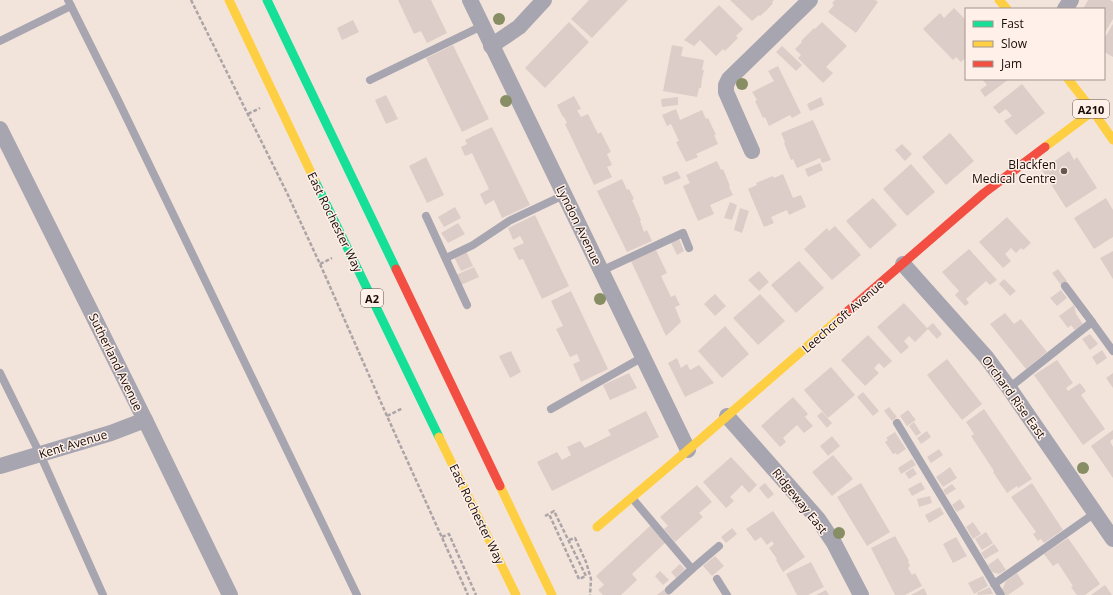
<svg xmlns="http://www.w3.org/2000/svg" width="1113" height="595" font-family="'Open Sans',sans-serif">
  <style>
    .building { fill: #dccdc8 }
    .lines { fill: none; stroke-linecap: round; stroke-linejoin: round }
    .path { stroke: #aca5a8; stroke-width: 2.5; stroke-dasharray: 4 2; stroke-linecap: butt }
    .lane { stroke: #a7a5af; stroke-width: 8 }
    .street { stroke: #a7a5af; stroke-width: 16 }
    .fast { stroke: #16e098; stroke-width: 9 }
    .slow { stroke: #ffcf43; stroke-width: 9 }
    .jam { stroke: #f24e42; stroke-width: 9 }
    .tree { fill: #878e64 }
    .poi-dot { fill: #655851; stroke: #fff0e9; stroke-width: 1.5 }
    .labels { text-anchor: middle; dominant-baseline: central; stroke-width: 3; stroke-linejoin: round; paint-order: stroke }
    .shield { fill: #fff0e9; stroke: #5d504b; stroke-width: 1 }
    .shield-label { font-size: 11px; font-weight: bold; fill: #180c07 }
    .poi-label { font-size: 12px; fill: #180c07; stroke: #fff0e9; text-anchor: end }
    .street-label { font-size: 12px; fill: #180c07; stroke: #fff0e9 }
  </style>
  <rect width="100%" height="100%" fill="#f3e4db"/>
  <g class="building">
    <polygon points="398,0 431,0 447,33 427,43 421,31 414,34"/>
    <polygon points="589,0 628,0 592,38 571,19"/>
    <polygon points="730,0 774,0 772,2 773,3 767,10 760,16 759,15 752,21"/>
    <polygon points="835,0 875,0 878,2 856,33 828,12 834,5 832,3"/>
    <polygon points="1088,0 1110,0 1113,2 1113,19 1104,34 1104,9 1083,9"/>
    <polygon points="719,5 743,29 736,36 738,38 725,51 723,49 716,56 700,40 694,46 684,40"/>
    <polygon points="954,8 966,20 966,57 961,62 956,57 953,60 923,29 940,13 944,18"/>
    <polygon points="353,20 359,32 342,40 337,28"/>
    <polygon points="569,22 589,42 545,88 525,68"/>
    <polygon points="822,22 847,46 826,67 833,73 823,83 798,58 801,55 795,49 802,42 801,41 814,28 815,29"/>
    <polygon points="1113,24 1113,57 1104,52 1104,39"/>
    <polygon points="453,45 489,119 462,132 426,58"/>
    <polygon points="672,45 683,47 681,56 704,60 702,70 704,70 702,79 701,88 699,88 697,97 663,91"/>
    <polygon points="782,46 802,65 796,71 776,52"/>
    <polygon points="778,66 801,113 792,118 790,115 769,126 765,117 763,118 755,101 757,100 752,92 774,81 768,71"/>
    <polygon points="982,79 1009,79 985,97 980,90 987,85"/>
    <polygon points="1022,84 1045,113 1016,135 1004,121 1012,116 1006,109 999,114 993,107"/>
    <polygon points="386,95 398,119 386,124 375,100"/>
    <polygon points="574,96 581,109 577,110 581,117 588,114 598,134 601,132 611,152 607,154 612,165 607,167 612,177 594,185 565,124 567,123 564,117 563,117 557,105"/>
    <polygon points="678,97 678,105 662,107 661,99"/>
    <polygon points="821,97 824,105 810,111 807,104"/>
    <polygon points="676,109 680,120 702,110 706,119 708,118 716,135 714,135 718,144 696,154 698,157 686,162 676,142 679,141 671,124 667,126 662,115"/>
    <polygon points="813,120 831,160 822,163 820,158 797,168 793,159 791,160 784,143 785,142 781,133"/>
    <polygon points="492,127 530,205 502,218 494,200 485,205 480,194 489,189 472,153 465,156 461,147 467,144 465,140"/>
    <polygon points="950,133 974,161 946,185 922,157"/>
    <polygon points="902,144 912,154 905,161 895,150"/>
    <polygon points="1069,151 1074,160 1077,157 1097,188 1066,208 1042,170"/>
    <polygon points="426,157 444,195 427,203 409,166"/>
    <polygon points="717,161 721,170 723,169 730,186 729,187 733,195 710,205 714,214 698,221 683,186 690,183 686,175"/>
    <polygon points="820,163 823,170 808,177 805,169"/>
    <polygon points="911,164 935,192 907,216 883,189"/>
    <polygon points="677,171 681,178 665,185 662,177"/>
    <polygon points="783,174 793,198 801,195 806,207 789,215 787,210 771,217 774,223 764,227 748,189 757,185 756,183 773,176 774,178"/>
    <polygon points="622,179 627,190 629,189 634,199 632,200 641,220 640,221 644,232 647,230 652,241 627,252 597,191"/>
    <polygon points="873,198 897,225 870,249 846,221"/>
    <polygon points="1106,198 1113,210 1113,237 1094,249 1074,218"/>
    <polygon points="730,202 737,205 732,220 724,218"/>
    <polygon points="455,207 461,218 444,227 438,217"/>
    <polygon points="740,208 749,211 742,233 734,230"/>
    <polygon points="535,215 569,286 542,299 523,259 519,260 513,248 524,243 520,236 513,240 508,228"/>
    <polygon points="1007,217 1031,243 1023,250 1021,248 1016,253 1011,248 1005,254 1011,261 1003,268 979,242"/>
    <polygon points="458,223 465,234 448,243 441,233"/>
    <polygon points="835,226 861,255 832,280 804,249 827,228 829,231"/>
    <polygon points="679,239 684,251 677,255 671,243"/>
    <polygon points="969,249 997,280 990,285 986,281 966,299 969,303 965,306 955,295 959,291 942,272"/>
    <polygon points="656,250 667,273 661,276 671,297 675,295 680,305 675,307 681,322 666,336 631,261"/>
    <polygon points="466,251 473,266 461,271 454,257"/>
    <polygon points="1113,251 1113,279 1100,258"/>
    <polygon points="799,261 824,288 796,313 771,285"/>
    <polygon points="474,267 479,277 461,285 456,275"/>
    <polygon points="1058,269 1067,281 1061,285 1052,273"/>
    <polygon points="759,271 769,282 759,291 748,280"/>
    <polygon points="1004,279 1016,291 1010,296 999,284"/>
    <polygon points="1061,290 1067,298 1057,306 1050,298"/>
    <polygon points="571,291 608,369 581,382 573,364 580,361 577,354 570,357 556,329 563,326 551,301"/>
    <polygon points="715,294 726,306 715,316 704,304"/>
    <polygon points="760,294 785,321 758,345 733,318"/>
    <polygon points="904,303 927,328 933,323 942,334 937,339 928,329 915,342 909,336 904,341 909,347 901,354 877,327"/>
    <polygon points="1074,305 1076,314 1083,324 1075,330 1071,325 1068,328 1059,316"/>
    <polygon points="1005,313 1014,324 1021,319 1047,352 1026,369 990,324"/>
    <polygon points="725,326 749,354 722,378 698,351"/>
    <polygon points="1090,334 1098,344 1090,350 1082,339"/>
    <polygon points="868,335 892,361 884,368 879,363 874,368 879,373 865,386 841,360"/>
    <polygon points="1102,350 1107,358 1097,365 1092,357"/>
    <polygon points="511,351 521,372 510,378 499,356"/>
    <polygon points="677,358 681,368 687,364 690,370 699,365 714,383 685,397 668,363"/>
    <polygon points="947,359 982,404 962,420 927,375"/>
    <polygon points="1057,360 1073,383 1066,388 1068,391 1080,383 1086,391 1081,395 1105,429 1083,445 1034,375"/>
    <polygon points="831,367 855,395 828,418 804,390"/>
    <polygon points="629,373 637,388 610,400 603,385"/>
    <polygon points="1113,373 1113,388 1106,378"/>
    <polygon points="863,392 879,411 873,416 857,397"/>
    <polygon points="793,397 808,414 805,417 813,426 804,433 797,425 783,438 786,442 780,447 761,426"/>
    <polygon points="889,407 897,417 892,421 884,411"/>
    <polygon points="984,409 1032,479 1018,488 1017,486 1007,493 993,472 994,471 971,436 974,434 966,422"/>
    <polygon points="908,410 916,420 907,426 900,416"/>
    <polygon points="646,411 659,437 552,491 537,462 557,452 562,460 571,455 567,447 580,441 585,448 611,435 608,430"/>
    <polygon points="822,412 832,423 827,428 817,416"/>
    <polygon points="914,422 921,433 916,436 909,426"/>
    <polygon points="1113,430 1113,439 1110,441 1113,447 1113,478 1091,446"/>
    <polygon points="927,431 931,437 921,444 917,438"/>
    <polygon points="895,432 906,449 897,455 896,453 893,454 885,442 888,440 886,438"/>
    <polygon points="832,436 840,446 828,456 820,446"/>
    <polygon points="939,449 943,455 931,463 927,457"/>
    <polygon points="833,455 853,479 832,496 812,472"/>
    <polygon points="731,457 757,485 749,493 742,485 730,497 734,501 726,508 703,482"/>
    <polygon points="912,459 916,465 901,474 898,468"/>
    <polygon points="950,467 957,478 943,487 936,477"/>
    <polygon points="913,468 917,474 909,479 905,473"/>
    <polygon points="921,482 925,489 912,496 908,489"/>
    <polygon points="765,483 774,494 768,499 759,488"/>
    <polygon points="861,483 890,532 867,546 837,497"/>
    <polygon points="1032,483 1063,530 1044,543 1041,539 1038,541 1033,534 1036,532 1011,497"/>
    <polygon points="952,484 956,489 946,495 943,490"/>
    <polygon points="697,485 712,502 699,513 703,517 675,542 664,529 668,526 660,517"/>
    <polygon points="930,496 932,503 919,507 917,499"/>
    <polygon points="960,499 965,507 957,512 952,505"/>
    <polygon points="940,507 944,514 929,523 925,515"/>
    <polygon points="773,511 805,557 783,572 776,560 777,559 769,548 774,544 772,541 767,545 761,537 755,541 746,529"/>
    <polygon points="973,522 981,534 973,539 966,527"/>
    <polygon points="651,525 666,542 632,574 637,580 621,595 603,595 598,590 604,585 596,576"/>
    <polygon points="732,528 737,534 726,543 721,537"/>
    <polygon points="986,532 993,543 982,550 975,539"/>
    <polygon points="895,536 909,561 908,561 910,566 908,568 912,575 915,573 922,586 905,595 895,595 871,548"/>
    <polygon points="956,537 967,556 953,563 943,544"/>
    <polygon points="1068,538 1100,584 1085,595 1077,595 1071,587 1073,586 1058,563 1053,566 1044,554"/>
    <polygon points="994,544 999,551 985,559 981,553"/>
    <polygon points="715,556 724,566 712,576 703,566"/>
    <polygon points="998,558 1006,570 999,574 992,572 988,565"/>
    <polygon points="811,562 824,587 808,595 797,595 786,574"/>
    <polygon points="680,564 685,569 676,578 671,572"/>
    <polygon points="660,571 669,580 663,585 655,576"/>
    <polygon points="1017,573 1024,584 1008,595 1006,595 1002,590 1006,581"/>
    <polygon points="983,576 988,586 974,594 968,583"/>
    <polygon points="1105,585 1112,595 1091,595"/>
    <polygon points="990,587 993,594 978,595 977,593"/>
    <polygon points="666,588 670,594 669,595 657,595"/>
    <polygon points="924,588 927,595 911,595"/>
    <polygon points="826,590 829,595 816,595"/>
  </g>
  <g class="lines">
    <g class="path">
      <polyline points="191,0 287,193 320,264 387,416 468,595"/>
      <polyline points="248,114 260,108"/>
      <polyline points="320,264 332,258"/>
      <polyline points="387,416 403,408"/>
      <polyline points="545,516 549,514 579,579 586,576 554,511 549,514"/>
      <polyline points="442,537 449,534 476,595"/>
      <polyline points="569,540 575,538 586,562 591,579 590,595"/>
    </g>
    <g class="lane">
      <polyline points="68,0 117,98 357,595"/>
      <polyline points="0,41 71,6"/>
      <polyline points="370,80 482,26"/>
      <polyline points="426,216 467,305"/>
      <polyline points="446,258 473,245 509,221 564,195"/>
      <polyline points="601,271 683,233 689,248"/>
      <polyline points="1065,286 1092,322"/>
      <polyline points="0,373 40,454 103,595"/>
      <polyline points="1009,388 1092,322 1113,351"/>
      <polyline points="551,409 643,357"/>
      <polyline points="897,423 1001,595"/>
      <polyline points="632,498 692,569 719,546"/>
      <polyline points="717,579 727,595"/>
      <polyline points="994,584 1095,513"/>
      <polyline points="669,590 692,569"/>
    </g>
    <g class="street">
      <polyline points="470,0 688,450"/>
      <polyline points="1065,9 1071,0"/>
      <polyline points="491,46 519,27 544,0"/>
      <polyline points="0,129 145,420 230,595"/>
      <polyline points="752,151 726,92 726,85 729,79 810,0"/>
      <polyline points="903,264 986,357 1009,388 1113,539"/>
      <polyline points="727,416 818,519 834,543 861,595"/>
      <polyline points="0,466 111,433 145,420"/>
    </g>
    <g class="fast">
      <polyline points="267,0 396,269"/>
      <polyline points="315,181 439,437"/>
    </g>
    <g class="slow">
      <polyline points="229,0 315,181"/>
      <polyline points="999,0 1007,9"/>
      <polyline points="1068,79 1093,111 1113,140"/>
      <polyline points="1045,147 1093,111"/>
      <polyline points="439,437 516,595"/>
      <polyline points="500,486 552,595"/>
      <polyline points="597,527 688,450 841,317"/>
    </g>
    <g class="jam">
      <polyline points="396,269 500,486"/>
      <polyline points="841,317 984,193 1045,147"/>
    </g>
  </g>
  <g class="tree">
    <circle cx="499" cy="19" r="6"/>
    <circle cx="742" cy="84" r="6"/>
    <circle cx="506" cy="101" r="6"/>
    <circle cx="600" cy="299" r="6"/>
    <circle cx="1083" cy="468" r="6"/>
    <circle cx="839" cy="533" r="6"/>
  </g>
  <circle class="poi-dot" cx="1064" cy="171" r="4"/>
  <g class="labels">
    <g class="shield">
      <rect x="1073" y="100" width="36" height="18" rx="3"/>
      <rect x="361" y="289" width="22" height="18" rx="3"/>
    </g>
    <g class="shield-label">
      <text x="1091" y="109">A210</text>
      <text x="372" y="298">A2</text>
    </g>
    <g class="poi-label">
      <text x="1056" y="164">Blackfen<tspan x="1056" dy="14">Medical Centre</tspan></text>
    </g>
    <g class="street-label">
      <text transform="translate(335 222) rotate(64)">East Rochester Way</text>
      <text transform="translate(579 225) rotate(64)">Lyndon Avenue</text>
      <text transform="translate(843 316) rotate(-41)">Leechcroft Avenue</text>
      <text transform="translate(116 362) rotate(64)">Sutherland Avenue</text>
      <text transform="translate(1014 397) rotate(54)">Orchard Rise East</text>
      <text transform="translate(73 444) rotate(-17)">Kent Avenue</text>
      <text transform="translate(800 501) rotate(51)">Ridgeway East</text>
      <text transform="translate(477 514) rotate(64)">East Rochester Way</text>
    </g>
  </g>
  <rect x="965" y="8" width="140" height="72" fill="#fff0e9" stroke="#a3958f"/>
  <rect x="973" y="21" width="20" height="6" fill="#16e098" stroke="#a3958f"/>
  <text x="1001" y="28" font-size="12" fill="#180c07">Fast</text>
  <rect x="973" y="41" width="20" height="6" fill="#ffcf43" stroke="#a3958f"/>
  <text x="1001" y="48" font-size="12" fill="#180c07">Slow</text>
  <rect x="973" y="61" width="20" height="6" fill="#f24e42" stroke="#a3958f"/>
  <text x="1001" y="68" font-size="12" fill="#180c07">Jam</text>
</svg>
